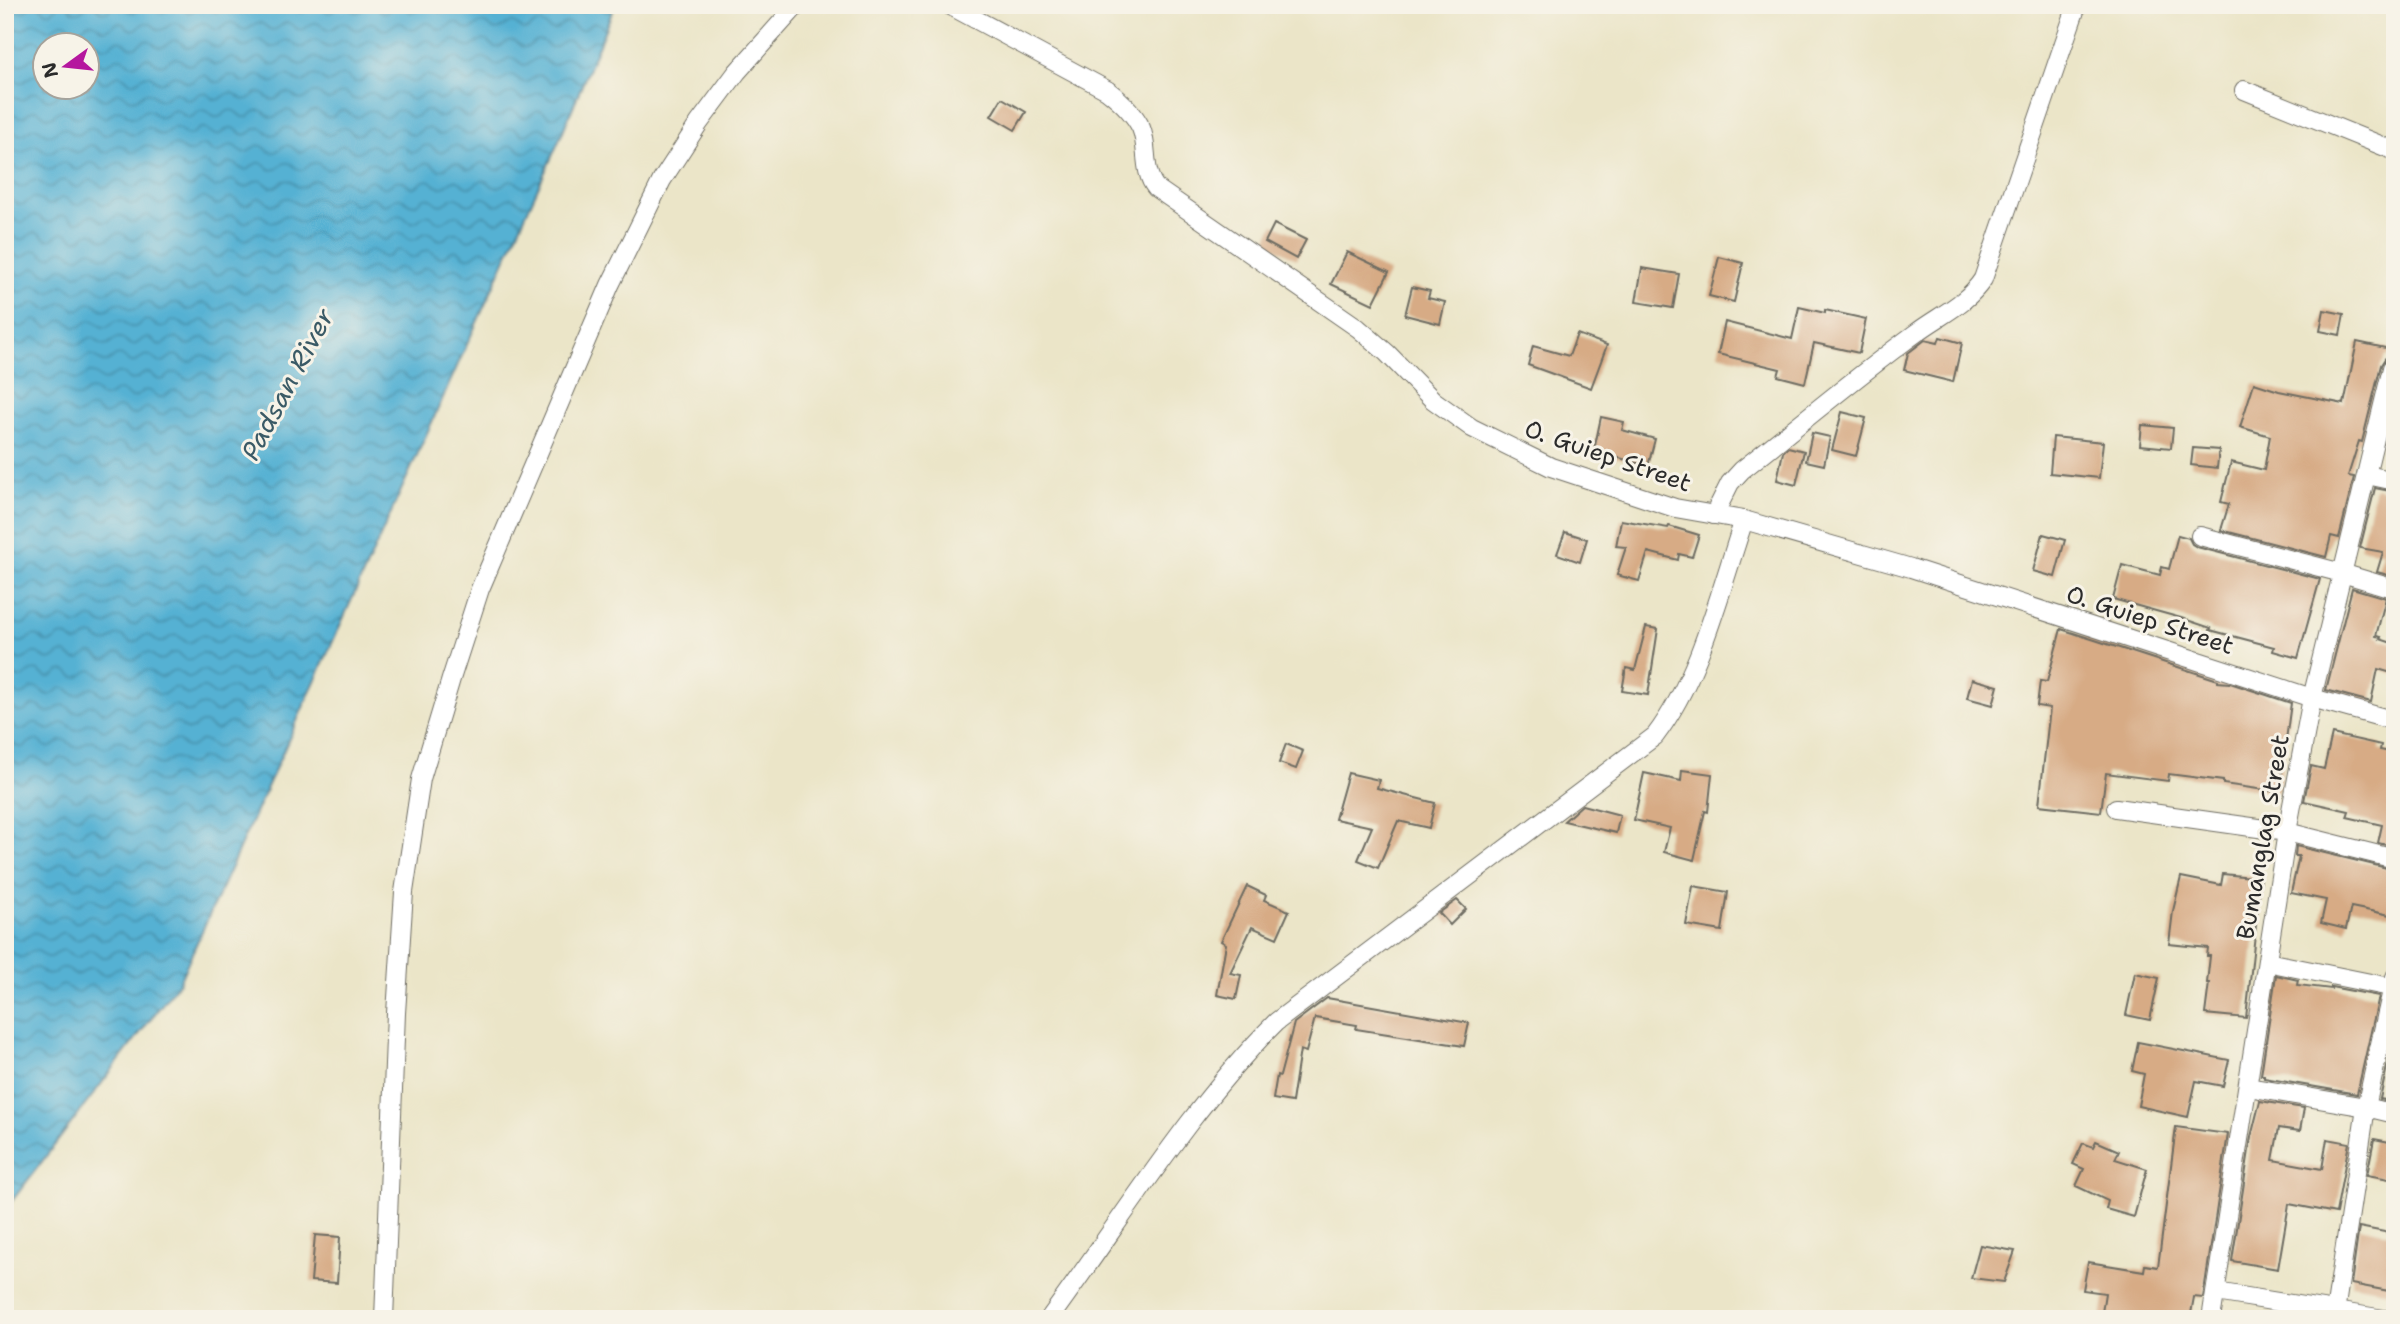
<svg xmlns="http://www.w3.org/2000/svg" width="2400" height="1324" font-family="'Shantell Sans',sans-serif">
  <style>
    .water { fill: url(#water-waves); stroke: #406e7f; stroke-width: 2; fill-rule: evenodd }
    .building { fill: #d7ab85 }
    .lines { fill: none; stroke-linecap: round; stroke-linejoin: round }
    .minor-casing { stroke: #6e6c62; stroke-width: 20 }
    .minor { stroke: #fff; stroke-width: 18 }
    .labels { text-anchor: middle; dominant-baseline: central; stroke-width: 6; stroke-linejoin: round; paint-order: stroke }
    .street-label { font-size: 24px; fill: #2b2b2b; stroke: #f7f3e8 }
    .water-label { font-size: 26px; font-style: italic; fill: #3a5a66; stroke: #f7f3e8 }
  </style>
  <defs>
    <pattern id="water-waves" width="16" height="10" patternUnits="userSpaceOnUse" patternTransform="scale(1.75)"><rect width="16" height="10" fill="#55b1d3"/><path d="M0 5q4-4 8 0t8 0" fill="none" stroke="#4790ab"/></pattern>
  </defs>
  <rect width="100%" height="100%" fill="#f7f3e8"/>
  <filter id="ink" filterUnits="userSpaceOnUse"><feTurbulence type="fractalNoise" baseFrequency=".0143" numOctaves="2"/><feDisplacementMap in="SourceGraphic" scale="14" xChannelSelector="R" yChannelSelector="G"/><feConvolveMatrix kernelMatrix="1 2 1 2 8 2 1 2 1" color-interpolation-filters="sRGB"/></filter>
  <filter id="wash" filterUnits="userSpaceOnUse"><feTurbulence type="fractalNoise" baseFrequency=".00686" numOctaves="4" result="noise"/><feDisplacementMap in="SourceGraphic" scale="28" xChannelSelector="R" yChannelSelector="G"/><feGaussianBlur stdDeviation="1.57" result="paint"/><feColorMatrix in="noise" values="0 0 0 0 0 0 0 0 0 0 0 0 0 0 0 0 0 1.4 0 .05"/><feComposite in="paint" operator="in"/></filter>
  <g filter="url(#wash)">
    <rect width="100%" height="100%" fill="#ebe5c8"/>
    <path class="water" d="M5 5H615L558 143 179 982 5 1210ZM46 46H88V88H46Z"/>
    <g id="blocks">
      <g class="building">
        <polygon points="1002,98 1026,112 1015,130 991,116"/>
        <polygon points="1274,224 1306,240 1296,259 1265,242"/>
        <polygon points="1347,252 1389,272 1373,304 1331,284"/>
        <polygon points="1719,257 1743,263 1734,302 1709,296"/>
        <polygon points="1642,268 1679,274 1673,308 1636,302"/>
        <polygon points="1412,287 1430,291 1428,298 1445,302 1440,324 1405,315"/>
        <polygon points="1799,307 1825,313 1825,310 1866,319 1859,353 1814,343 1805,383 1778,376 1780,369 1718,354 1725,322 1792,339"/>
        <polygon points="2324,310 2344,314 2340,335 2320,331"/>
        <polygon points="1577,334 1607,345 1591,388 1528,365 1533,346 1569,356"/>
        <polygon points="1940,337 1962,343 1953,382 1904,370 1908,353 1925,340 1938,343"/>
        <polygon points="2357,342 2395,350 2395,353 2386,357 2381,365 2362,442 2359,441 2348,476 2354,477 2339,538 2331,536 2326,557 2221,530 2229,504 2221,502 2231,462 2264,470 2270,436 2240,427 2254,383 2279,391 2344,404"/>
        <polygon points="1842,412 1866,418 1856,456 1832,450"/>
        <polygon points="1601,417 1624,422 1622,430 1655,439 1648,466 1616,457 1615,460 1593,455"/>
        <polygon points="2142,425 2173,428 2171,448 2140,445"/>
        <polygon points="1812,433 1830,437 1824,465 1806,461"/>
        <polygon points="2053,437 2103,442 2099,478 2050,473"/>
        <polygon points="1788,447 1804,451 1796,485 1777,480 1783,452"/>
        <polygon points="2193,448 2219,450 2217,468 2191,465"/>
        <polygon points="2375,488 2395,492 2395,577 2377,572 2383,552 2360,548"/>
        <polygon points="1621,520 1668,528 1669,526 1699,535 1692,557 1679,554 1678,560 1648,552 1639,581 1617,575 1626,547 1616,546"/>
        <polygon points="1565,532 1587,539 1580,562 1557,554"/>
        <polygon points="2043,534 2065,540 2055,577 2033,571"/>
        <polygon points="2178,535 2189,538 2192,544 2197,547 2320,579 2298,658 2273,651 2274,647 2210,630 2211,628 2181,618 2113,599 2122,565 2160,575 2162,567 2169,569"/>
        <polygon points="2352,588 2386,598 2376,636 2381,637 2380,639 2395,644 2395,674 2378,669 2371,702 2326,690"/>
        <polygon points="1646,627 1658,629 1648,695 1622,691 1626,668 1635,670"/>
        <polygon points="2061,629 2218,680 2218,682 2230,683 2291,703 2279,792 2223,784 2223,781 2169,774 2168,781 2106,773 2101,812 2039,805 2050,708 2037,706 2040,681 2047,682"/>
        <polygon points="1972,679 1998,686 1993,705 1967,698"/>
        <polygon points="2332,734 2381,745 2380,750 2395,753 2395,847 2378,843 2382,825 2347,817 2349,811 2304,801 2311,766 2324,769"/>
        <polygon points="1286,744 1303,751 1296,769 1279,763"/>
        <polygon points="1682,770 1712,774 1708,812 1705,811 1694,860 1664,852 1670,828 1634,820 1644,773 1681,781"/>
        <polygon points="1348,773 1379,780 1377,788 1435,803 1429,828 1398,821 1378,868 1358,860 1372,827 1335,819"/>
        <polygon points="1582,805 1620,815 1616,833 1564,821"/>
        <polygon points="2296,846 2395,870 2395,916 2351,907 2346,929 2321,923 2326,900 2291,893 2299,856 2295,856"/>
        <polygon points="2223,874 2261,878 2246,1018 2205,1014 2209,983 2207,983 2210,956 2207,956 2208,948 2169,944 2173,911 2181,877 2221,885"/>
        <polygon points="1247,886 1266,895 1264,900 1289,911 1277,938 1252,927 1230,973 1241,975 1236,999 1217,995 1226,944 1221,941"/>
        <polygon points="1693,886 1728,892 1722,931 1686,925"/>
        <polygon points="1457,900 1466,909 1450,925 1439,913"/>
        <polygon points="2135,973 2159,978 2150,1020 2126,1015"/>
        <polygon points="2276,975 2298,980 2297,985 2331,989 2331,987 2379,996 2357,1094 2264,1078 2264,1075 2261,1075"/>
        <polygon points="1327,998 1469,1023 1464,1046 1356,1029 1357,1025 1315,1018 1306,1052 1300,1050 1292,1102 1273,1099 1277,1075 1280,1076 1294,1023"/>
        <polygon points="2395,1030 2395,1102 2380,1099"/>
        <polygon points="2138,1042 2229,1060 2223,1086 2196,1081 2188,1117 2138,1106 2144,1074 2132,1071"/>
        <polygon points="2260,1101 2304,1108 2300,1131 2279,1128 2273,1160 2322,1169 2327,1139 2349,1143 2336,1213 2289,1204 2278,1269 2232,1261 2251,1137"/>
        <polygon points="2176,1127 2228,1134 2203,1298 2194,1297 2190,1319 2101,1319 2105,1293 2083,1290 2088,1262 2144,1271 2145,1265 2158,1267"/>
        <polygon points="2374,1139 2395,1143 2395,1180 2367,1175"/>
        <polygon points="2096,1141 2119,1151 2115,1159 2147,1169 2134,1217 2106,1209 2108,1201 2076,1186 2084,1169 2073,1164 2083,1143 2093,1147"/>
        <polygon points="2359,1227 2395,1234 2395,1256 2389,1291 2351,1284"/>
        <polygon points="315,1235 340,1237 337,1283 311,1281"/>
        <polygon points="1980,1245 2015,1251 2004,1282 1971,1278"/>
      </g>
    </g>
  </g>
  <g filter="url(#ink)">
    <use href="#blocks" fill-opacity="0" stroke="#6e6c62" stroke-width="2"/>
    <g class="lines">
      <defs>
        <g id="minor">
          <path d="M949 5 1107 90C1120 100 1134 113 1141 128 1149 147 1142 171 1156 188L1358 328 1387 353 1433 400 1472 428 1551 467 1675 508 1744 520 1911 568 2312 698 2395 721"/>
          <polyline points="2244,90 2395,151"/>
          <polyline points="2367,475 2395,481"/>
          <path d="M1714 515 1730 483 1742 470C1800 424 1857 376 1916 333 1940 315 1967 304 1983 279L2077 5"/>
          <polyline points="2200,536 2342,573 2395,589"/>
          <polyline points="2116,808 2287,832 2395,859"/>
          <polyline points="2267,962 2395,988"/>
          <polyline points="2248,1087 2366,1107 2395,1114"/>
          <polyline points="2216,1292 2384,1319"/>
          <polyline points="384,1319 396,1013 404,892 421,779 451,679 480,589 610,285 662,180 699,123 737,72 797,5"/>
          <path d="M1049 1319C1121 1221 1190 1108 1276 1022L1655 736C1700 677 1720 591 1744 520"/>
          <polyline points="2211,1319 2287,832 2312,698 2392,368 2395,364"/>
          <polyline points="2334,1319 2366,1107 2395,977"/>
        </g>
      </defs>
      <use href="#minor" class="minor-casing"/>
      <use href="#minor" class="minor"/>
    </g>
  </g>
  <g class="labels">
    <g class="street-label">
      <text transform="translate(1608 456) rotate(19)">O. Guiep Street</text>
      <text transform="translate(2150 620) rotate(18)">O. Guiep Street</text>
      <text transform="translate(2263 837) rotate(-80)">Bumanglag Street</text>
    </g>
    <g class="water-label">
      <text transform="translate(287 384) rotate(-62)">Padsan River</text>
    </g>
  </g>
  <rect width="2400" height="1324" fill="none" stroke="#f7f3e8" stroke-width="28"/>
  <g transform="translate(66 66) rotate(255)"><circle r="33" fill="#f7f3e8" stroke="#a5a39c" stroke-width="2"/>
  <path d="M0-5L12 26L0 18L-12 26Z" fill="#b5179e"/>
  <text y="-10" font-size="19" font-weight="bold" text-anchor="middle" fill="#2b2b2b">N</text>
  </g>
</svg>
